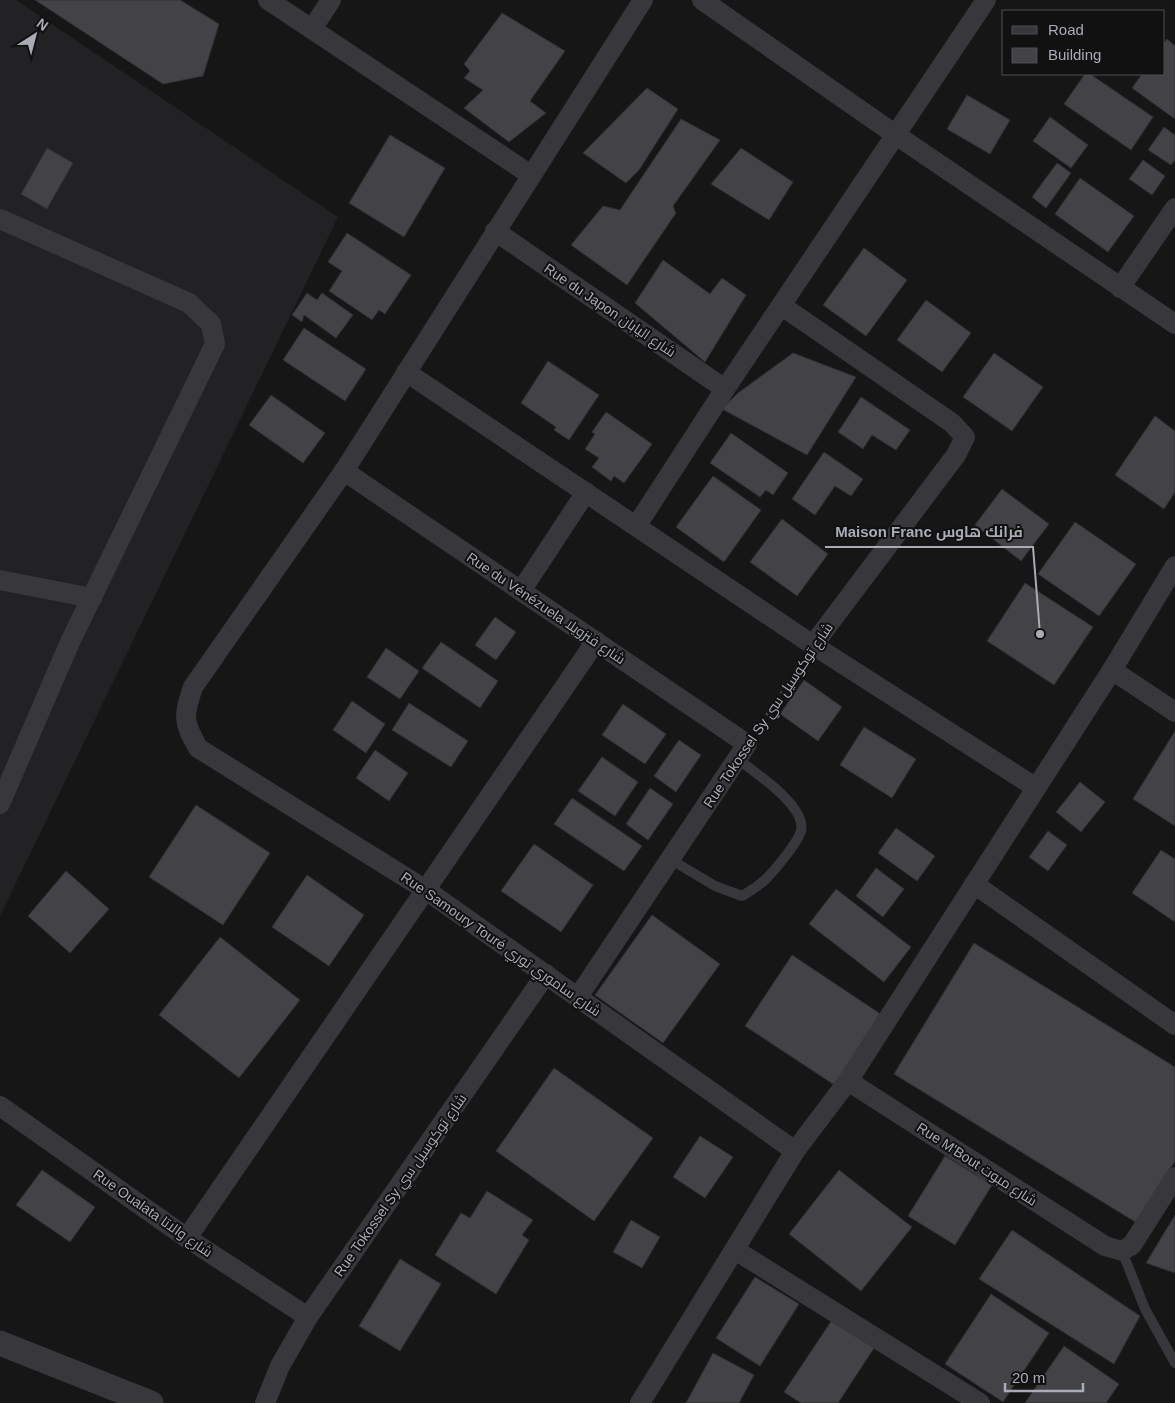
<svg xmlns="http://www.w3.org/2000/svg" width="1175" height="1403" font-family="Arial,Cairo,sans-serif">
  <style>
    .built { fill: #222224 }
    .building { fill: #434347; stroke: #303033 }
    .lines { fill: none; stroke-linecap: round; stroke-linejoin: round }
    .path { stroke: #3d3e43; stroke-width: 3; stroke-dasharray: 2.5 4; stroke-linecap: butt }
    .service { stroke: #37373c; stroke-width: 10 }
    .minor { stroke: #37373c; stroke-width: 20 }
    .tertiary { stroke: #37373c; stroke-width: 25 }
    .labels { text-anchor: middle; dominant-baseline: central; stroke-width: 4; stroke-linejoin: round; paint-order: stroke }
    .street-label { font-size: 14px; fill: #a9acb6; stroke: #111112 }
    .leader { fill: none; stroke: #a9acb6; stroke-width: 2 }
    .callout-dot { fill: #a9acb6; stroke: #111112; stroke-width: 2 }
    .callout-label { font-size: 15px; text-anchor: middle; font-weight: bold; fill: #a9acb6; stroke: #111112; stroke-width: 4; stroke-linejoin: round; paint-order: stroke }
  </style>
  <rect width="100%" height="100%" fill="#161617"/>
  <polygon class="built" points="0,0 16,0 338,217 0,916"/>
  <g class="building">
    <polygon points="35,0 180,0 219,24 203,76 163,84"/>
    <polygon points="502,13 565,51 530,101 546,113 509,142 464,108 483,90 464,78 470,71 464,64"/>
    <polygon points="1167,39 1175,46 1175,119 1132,88 1142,74 1164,74 1164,43"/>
    <polygon points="1085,74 1090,74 1153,117 1131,150 1064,104"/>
    <polygon points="647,88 678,109 639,170 626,183 583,153"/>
    <polygon points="967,95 1010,120 990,154 947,129"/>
    <polygon points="1050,117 1088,145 1071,168 1033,141"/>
    <polygon points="681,119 720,140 673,206 676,213 627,285 571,245 603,206 620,210"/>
    <polygon points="1164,127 1175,135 1175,160 1171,165 1148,150"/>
    <polygon points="390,135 445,168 404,237 349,203"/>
    <polygon points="47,148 73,163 47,209 21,194"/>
    <polygon points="741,148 793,182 769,220 711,184"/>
    <polygon points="1143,160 1165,176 1152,195 1129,179"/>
    <polygon points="1057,163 1071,173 1046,208 1032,197"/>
    <polygon points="1080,178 1134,216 1108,252 1055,214"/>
    <polygon points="347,233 411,275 385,314 379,310 372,320 329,291 342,271 328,262"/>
    <polygon points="864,248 907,280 866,336 823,305"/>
    <polygon points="663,260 710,294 722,278 746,295 705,362 635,303"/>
    <polygon points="307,293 317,300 322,293 353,315 336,338 304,315 302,322 292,315"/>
    <polygon points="926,300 971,333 942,372 897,340"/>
    <polygon points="304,328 366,369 345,401 283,360"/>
    <polygon points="793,353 856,377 807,455 722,409 738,393"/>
    <polygon points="994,353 1043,387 1012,431 963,397"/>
    <polygon points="548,361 599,395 569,440 554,430 556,427 521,403"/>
    <polygon points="271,395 325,433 303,463 249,425"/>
    <polygon points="861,397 910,430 896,450 872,435 863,449 838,432"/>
    <polygon points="606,412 652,444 624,483 614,476 611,481 592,467 599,458 585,449 595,434 592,432"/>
    <polygon points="1155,416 1175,431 1175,492 1164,509 1115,475"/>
    <polygon points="731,433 788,473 773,495 766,490 760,497 710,463"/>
    <polygon points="824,452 863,479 851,496 835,486 815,515 792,499"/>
    <polygon points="713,476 761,510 724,562 676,527"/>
    <polygon points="1002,489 1049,524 1021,561 975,525"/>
    <polygon points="782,519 828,554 797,596 750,562"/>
    <polygon points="1075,522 1136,564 1099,616 1038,574"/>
    <polygon points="1025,583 1093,627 1054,685 987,641"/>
    <polygon points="495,617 516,632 496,660 475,645"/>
    <polygon points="441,642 498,681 480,708 422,668"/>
    <polygon points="386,648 419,671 400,699 367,677"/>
    <polygon points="804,680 842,707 818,741 780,714"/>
    <polygon points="352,701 385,724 366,753 333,730"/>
    <polygon points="409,703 468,741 451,767 392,730"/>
    <polygon points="623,704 666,734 645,764 602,735"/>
    <polygon points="864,727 916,759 892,798 840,765"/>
    <polygon points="1175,731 1175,826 1133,799"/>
    <polygon points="679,740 701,755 676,792 654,776"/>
    <polygon points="375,750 408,773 389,801 356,778"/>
    <polygon points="602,757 638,782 615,816 578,791"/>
    <polygon points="1080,782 1105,802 1081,832 1056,812"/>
    <polygon points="650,788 673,804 648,840 626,824"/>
    <polygon points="572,798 642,846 624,871 554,824"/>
    <polygon points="196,805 270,853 223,925 149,877"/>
    <polygon points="896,828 935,856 917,881 878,853"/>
    <polygon points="1048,831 1067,845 1048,871 1029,857"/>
    <polygon points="534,844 593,885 561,932 501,891"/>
    <polygon points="1161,850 1175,859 1175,922 1132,893"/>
    <polygon points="876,868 904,889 883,917 856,896"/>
    <polygon points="66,871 109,909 70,953 28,916"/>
    <polygon points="307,875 364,915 329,966 272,927"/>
    <polygon points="836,889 911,947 884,982 809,924"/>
    <polygon points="652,915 720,964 663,1043 595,995"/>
    <polygon points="220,937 300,1000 239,1078 159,1015"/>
    <polygon points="974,943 1175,1067 1175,1161 1137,1223 894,1074"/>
    <polygon points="792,955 885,1017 839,1088 745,1026"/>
    <polygon points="554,1068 653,1138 594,1221 496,1151"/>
    <polygon points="700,1136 733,1157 705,1198 673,1177"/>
    <polygon points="945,1156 992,1185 955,1245 908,1216"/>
    <polygon points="42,1170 95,1207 70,1242 16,1205"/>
    <polygon points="839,1170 912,1227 861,1291 789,1234"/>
    <polygon points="487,1191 533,1220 522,1235 529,1240 496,1294 435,1255 461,1213 470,1218"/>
    <polygon points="1175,1215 1175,1273 1146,1263"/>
    <polygon points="631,1220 660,1237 642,1268 613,1252"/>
    <polygon points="1012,1230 1140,1316 1114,1364 979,1279"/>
    <polygon points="400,1259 441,1284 400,1351 359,1326"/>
    <polygon points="755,1277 799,1304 760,1366 716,1338"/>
    <polygon points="991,1294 1049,1333 1003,1402 945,1364"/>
    <polygon points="834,1317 876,1345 838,1403 801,1403 784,1392"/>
    <polygon points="1064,1346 1119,1384 1106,1403 1025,1403"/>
    <polygon points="713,1353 754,1375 739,1403 686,1403"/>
  </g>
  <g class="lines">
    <polyline class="path" points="759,726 800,665"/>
    <g class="service">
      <path d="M670 859 715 886 742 896C764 883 769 877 784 858 790 850 798 841 801 831 807 806 755 773 738 759"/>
      <polyline points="1122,1251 1145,1309 1175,1363"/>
    </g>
    <g class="minor">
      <polyline points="268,0 531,175"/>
      <path d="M643 0 344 471 193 687C183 717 183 721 198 748L426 890 795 1151"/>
      <polyline points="702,0 896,135 1175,324"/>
      <polyline points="312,29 331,0"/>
      <polyline points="0,219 189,303 211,324 215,344 70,642 0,804"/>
      <polyline points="495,231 725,389"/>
      <polyline points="1120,288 1175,208"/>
      <polyline points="782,306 952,423 965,437 956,455 813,645"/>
      <polyline points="406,372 813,645 1035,787"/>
      <polyline points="344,471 747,744 578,997"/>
      <polyline points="637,525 725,389 986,0"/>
      <polyline points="0,580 92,598"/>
      <polyline points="521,591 586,492"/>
      <polyline points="1112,670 1175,712"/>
      <polyline points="974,884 1175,1025"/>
      <polyline points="848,1081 1105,1246 1122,1251 1132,1245 1175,1177"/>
      <polyline points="0,1106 187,1238 308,1317"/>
      <polyline points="187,1238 596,641"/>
      <polyline points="735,1250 980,1403"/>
      <polyline points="265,1403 280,1366 308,1317 546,974"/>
      <polyline points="640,1403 795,1151 848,1081 1112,670 1175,566"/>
    </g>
    <polyline class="tertiary" points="0,1343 151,1403"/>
  </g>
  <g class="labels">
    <g class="street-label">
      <text transform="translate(610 310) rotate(34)">Rue du Japon شارع اليابان</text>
      <text transform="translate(546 608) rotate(34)">Rue du Vénézuela شارع فنزويلا</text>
      <text transform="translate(768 715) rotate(-56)">Rue Tokossel Sy شارع توكوسيل سي</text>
      <text transform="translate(501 944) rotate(35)">Rue Samoury Touré شارع ساموري توري</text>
      <text transform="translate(977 1164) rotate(33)">Rue M'Bout شارع مبوت</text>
      <text transform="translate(400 1185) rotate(-55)">Rue Tokossel Sy شارع توكوسيل سي</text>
      <text transform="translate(153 1213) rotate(35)">Rue Oualata شارع والاتا</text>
    </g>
  </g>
  <path class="leader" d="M1040 634L1033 547H825"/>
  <circle class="callout-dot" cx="1040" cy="634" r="5"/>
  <g class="callout-label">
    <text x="929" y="537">Maison Franc فرانك هاوس</text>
  </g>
  <rect x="1002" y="10" width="162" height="65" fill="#111112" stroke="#4e4f54"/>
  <rect x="1012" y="26" width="25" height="8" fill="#37373c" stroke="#4e4f54"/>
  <text x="1048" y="35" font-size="15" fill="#a9acb6">Road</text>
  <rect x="1012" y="48" width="25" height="15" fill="#434347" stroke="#4e4f54"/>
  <text x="1048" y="60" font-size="15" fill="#a9acb6">Building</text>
  <g transform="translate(35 35) rotate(36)" stroke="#111112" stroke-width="4" paint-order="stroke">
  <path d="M0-4L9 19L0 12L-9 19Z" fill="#a9acb6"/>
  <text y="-8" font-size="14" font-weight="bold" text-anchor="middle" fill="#a9acb6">N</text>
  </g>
  <path d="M1005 1383v8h78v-8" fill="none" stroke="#a9acb6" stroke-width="2.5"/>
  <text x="1012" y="1383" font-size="15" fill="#a9acb6" stroke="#111112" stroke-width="4" paint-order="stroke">20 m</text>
</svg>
